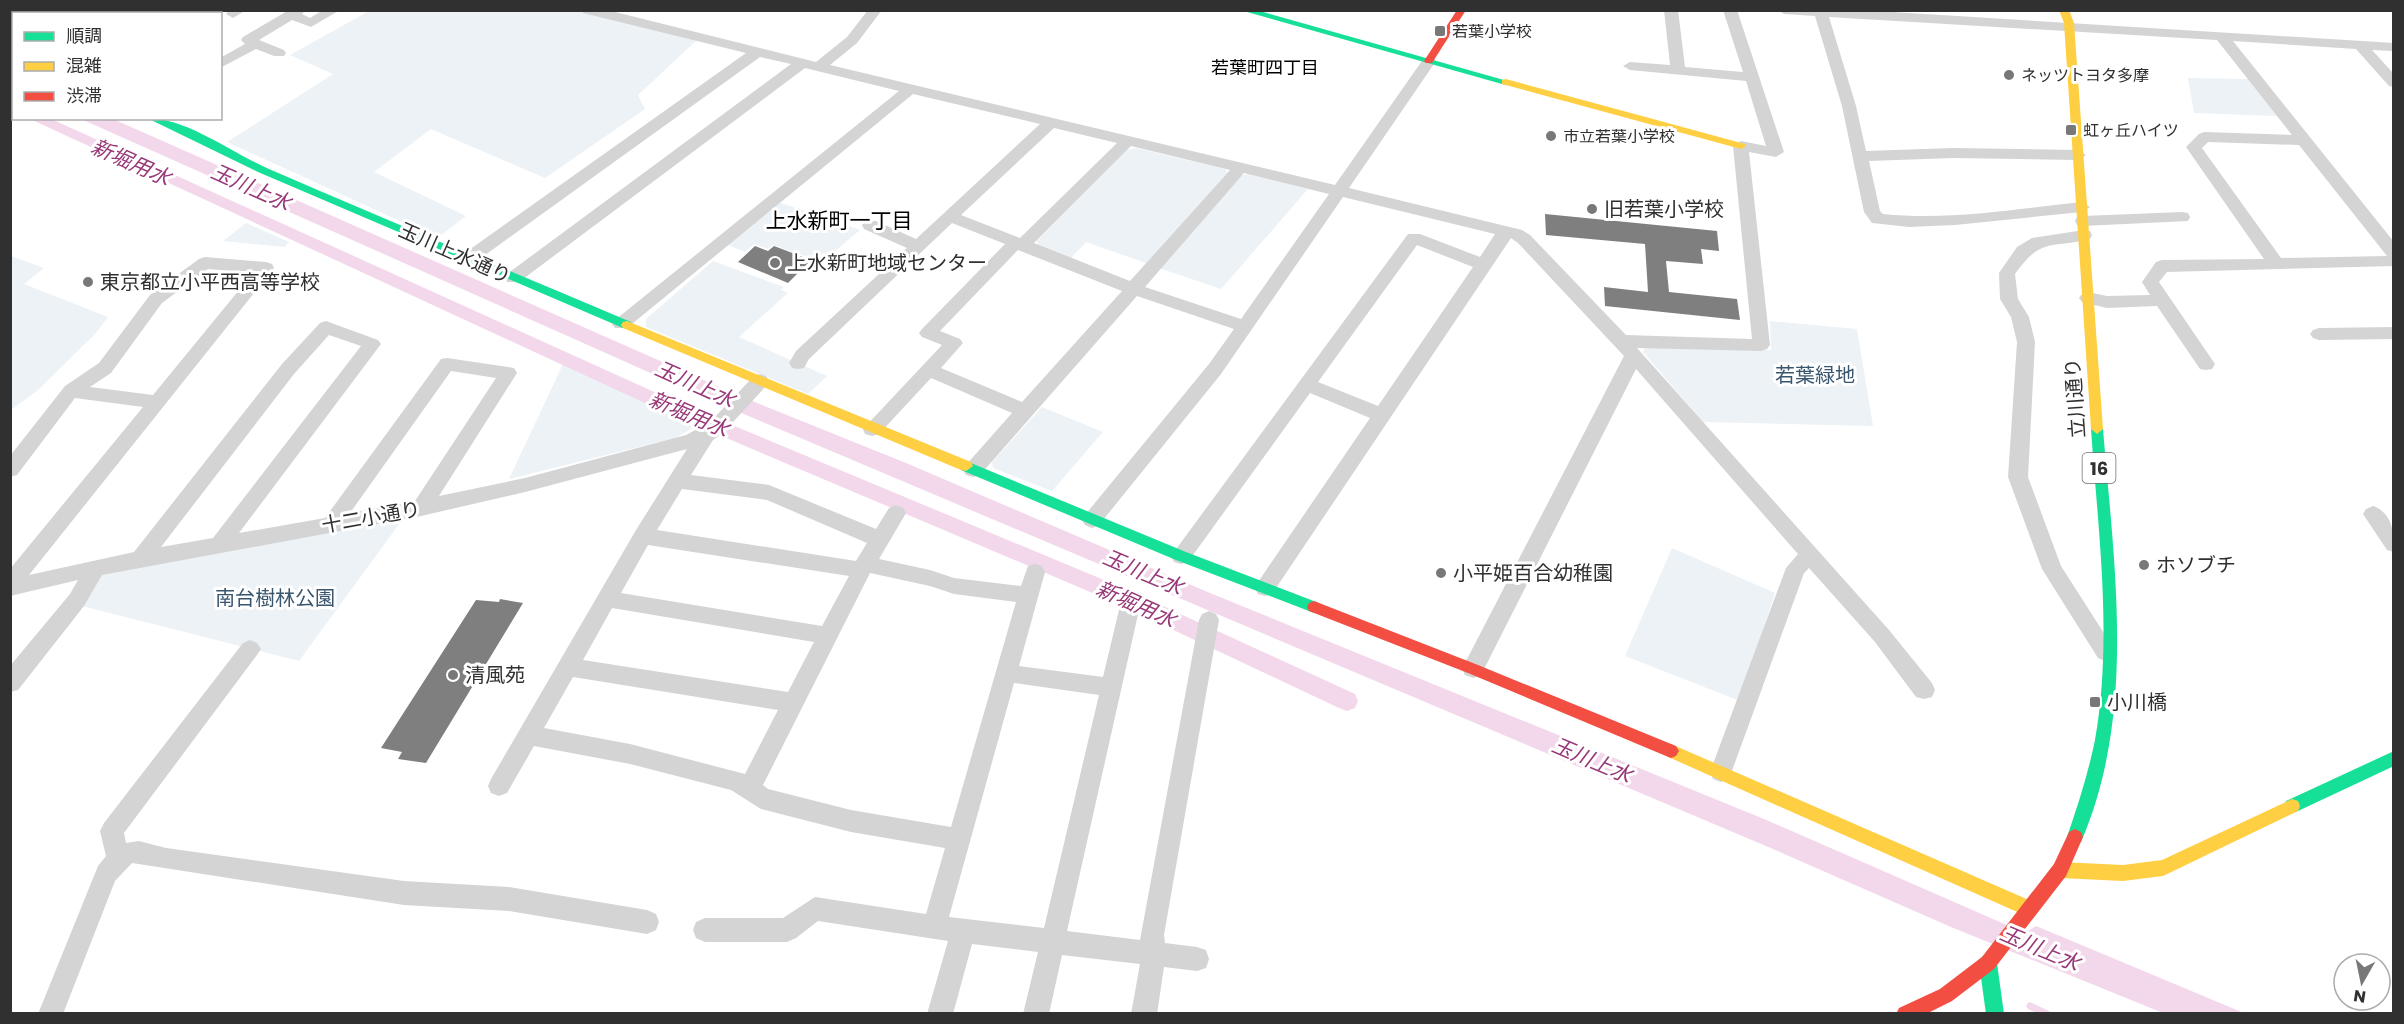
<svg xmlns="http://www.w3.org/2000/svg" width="2404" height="1024" font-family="Poppins,'Noto Sans JP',sans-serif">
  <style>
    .green { fill: #ecf2f6 }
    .water { fill: #f3d8eb }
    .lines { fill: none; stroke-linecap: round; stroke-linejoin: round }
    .stream { stroke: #f3d8eb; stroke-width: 7 }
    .canal { fill: #f3d8eb; fill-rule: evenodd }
    .building { fill: #7f7f7f }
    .street { fill: #d4d4d4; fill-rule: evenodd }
    .fast { fill: #16e098; fill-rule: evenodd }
    .slow { fill: #ffcf43; fill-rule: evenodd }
    .jam { fill: #f24e42; fill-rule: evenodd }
    .poi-dot { fill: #787878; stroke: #fff; stroke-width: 2 }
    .labels { text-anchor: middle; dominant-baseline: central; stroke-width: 6; stroke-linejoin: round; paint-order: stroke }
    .far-poi-label { font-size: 16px; fill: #303030; stroke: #fff; text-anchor: start }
    .far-neighbourhood-label { font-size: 18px; fill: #000; stroke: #fff }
    .shield { fill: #fff; stroke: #6e6e6e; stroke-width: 1.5 }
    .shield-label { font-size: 18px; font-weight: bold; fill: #303030 }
    .poi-label { font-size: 20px; fill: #303030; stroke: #fff; text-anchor: start }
    .street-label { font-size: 20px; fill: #303030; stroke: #fff }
    .park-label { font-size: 20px; fill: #3a566f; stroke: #fff }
    .water-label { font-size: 21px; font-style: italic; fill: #983879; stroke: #fff }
    .neighbourhood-label { font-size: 21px; fill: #000; stroke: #fff }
  </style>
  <rect width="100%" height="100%" fill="#fff"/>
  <g class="green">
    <polygon points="369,11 580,11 698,39 638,95 645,109 545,178 431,129 374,172 466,216 437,238 227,142 333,74 290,55"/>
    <polygon points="2188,78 2248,79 2277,116 2194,113"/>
    <polygon points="1136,148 1225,169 1227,173 1146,263 1086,242 1070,259 1039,247 1037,241 1127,150"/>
    <polygon points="1248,174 1308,189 1221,289 1159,268 1241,176"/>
    <polygon points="780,203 781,203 860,230 822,262 773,245 768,249 754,244 745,252 728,245"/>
    <polygon points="246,223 289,242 285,247 223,241"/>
    <polygon points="11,256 44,268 24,284 108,317 96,333 38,390 11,410"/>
    <polygon points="713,261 784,287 781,290 788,293 739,337 827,376 808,394 646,327 646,319"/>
    <polygon points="1770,321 1857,329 1873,426 1703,422 1643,352 1649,341 1771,350"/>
    <polygon points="564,362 702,423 675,438 509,479"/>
    <polygon points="1042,407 1103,432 1052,491 993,468 992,462"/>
    <polygon points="405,516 299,661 78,605 103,573"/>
    <polygon points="1672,548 1775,593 1740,701 1625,656"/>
  </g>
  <polygon class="water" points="81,119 113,119 735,394 906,463 1210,593 1764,819 2025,933 2036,926 2244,1013 2163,1013 1951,927 1773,849 720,404"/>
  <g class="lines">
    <polyline class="stream" points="2030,1006 2047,1014"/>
    <polygon class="canal" points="28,118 49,118 672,400 1128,590 1355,694 1358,701 1355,708 1347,711 1339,708 1114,602 660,410"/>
  </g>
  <g class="building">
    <polygon points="1545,214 1717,231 1719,251 1701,249 1703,264 1666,261 1669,292 1737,299 1740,320 1605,306 1604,287 1648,292 1645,244 1546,235"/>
    <polygon points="755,246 768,251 774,246 811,260 788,283 738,262"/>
    <polygon points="500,599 523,603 426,763 398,759 402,752 381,748 476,600 499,602"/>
  </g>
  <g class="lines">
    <g class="street">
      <polygon points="229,10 246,10 233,18 226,14"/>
      <polygon points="289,10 306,10 302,14 310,18 323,10 340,10 311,27 292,20 259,40 284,50 286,53 284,56 274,56 256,49 220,68 220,58 245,44 241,40 243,37"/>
      <path d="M582 10H607L816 62 847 37 868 10H882L857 43 830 65 1335 185 1424 58H1434L1436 61 1349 188 1522 230 1530 235 1626 335 1752 339 1733 146 1741 141 1766 146 1746 81 1630 70 1623 66 1630 62 1670 65 1664 10H1678L1685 67 1743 72 1723 10H1737L1784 152 1776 157 1749 152 1770 345 1767 349 1761 351 1637 348 1889 630 1932 683 1935 690 1932 697 1924 699 1916 697 1875 642 1809 568 1804 573 1729 779 1721 782 1713 779 1710 772 1786 568 1798 554 1636 369 1481 675 1473 678 1465 675 1462 669 1465 663 1624 356 1518 243 1511 238 1272 594 1265 596 1258 594 1255 588 1258 582 1370 418 1310 393 1188 562 1181 564 1174 562 1171 556 1408 234H1420L1480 257 1495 234 1343 197 1221 374 1099 525 1092 528 1085 525 1082 520 1085 515 1209 364 1234 329 1137 296 980 475 973 477 966 475 963 470 966 465 1012 413 931 378 879 434 872 436 865 434 863 429 942 345 922 337 919 333 922 329 1005 244 952 223 809 359 804 368 798 369 792 368 789 363 796 351 907 248 864 229 862 225 864 221H876L916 239 1040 124 913 94 627 328H615L612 324 615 320 899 91 805 68 519 282H507L505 278 507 274 791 64 760 57 474 263H462L460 259 462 255 746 53 583 13ZM1054 128 1117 143 1020 238 961 215ZM1131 146 1230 170 1130 281 1034 243ZM1244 173 1329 194 1241 319 1145 287ZM1417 245 1473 267 1378 406 1318 382ZM1018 250 1122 291 1022 402 941 368 963 343 960 339 940 331Z"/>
      <path d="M1778 10H1860L2394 43V51L2372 50 2394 74V87L2389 86 2356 49 2233 41 2394 242V266L2167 272 2159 282 2215 364 2212 369 2206 370 2200 369 2157 306 2107 308 2082 302 2079 298 2082 294 2088 292 2107 296 2150 295 2142 282 2156 262 2162 260 2264 259 2186 147 2199 134 2204 132 2292 135 2217 40 1829 17 1856 106 1866 151 1953 148 2078 150 2086 155 2078 160 1953 158 1869 161 1880 211 1883 214C1949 221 2016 209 2082 202L2090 207 2082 212 1955 225 1909 227 1872 223 1864 212 1842 106 1815 16 1784 14ZM2208 142 2299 145 2387 256 2281 258 2202 148Z"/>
      <polygon points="10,52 14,53 14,61 10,60"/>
      <polygon points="2182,212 2188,213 2190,217 2188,221 2083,226 2077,225 2075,221 2077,217 2083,216"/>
      <path d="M2084 230 2090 231 2092 235 2090 239C2051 249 2042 236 2015 274L2018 299 2029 317 2035 342 2028 477 2061 566 2116 652 2112 658 2105 661 2098 658 2042 569 2008 477 2017 342 2011 317 2000 299 1999 273 2017 247 2032 238Z"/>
      <path d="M205 257 266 262 272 264 274 268 29 575 134 552 282 364 320 323 326 321 378 340 381 344 239 533 325 518 441 359 447 358 508 367 514 368 517 373 439 496 525 478 686 435 709 423 754 376 760 374 766 376 769 381 766 386 723 433 713 440 691 475 769 485 876 529 889 508 896 505 903 508 906 513 879 559 930 570 954 578 1021 586 1028 566 1035 564 1042 566 1045 572 1019 666 1103 677 1119 610 1122 604 1129 601 1136 604 1139 610 1067 931 1140 940 1199 620 1202 614 1209 611 1216 614 1219 620 1164 935 1165 943 1197 947 1206 950 1209 959 1206 968 1197 971 1164 967 1157 1014H1131L1140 964 1062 955 1049 1014H1023L1038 952 972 944 953 1014H927L948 941 818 921 796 938 787 942H705L696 938 693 930 696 922 705 918H783L815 897 926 914 945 848 851 832 761 809 731 790 630 764 534 746 507 793 499 796 491 793 488 786 491 779 636 530 687 449 525 492 421 516 102 575 84 606 18 690 10 692V666L70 594 78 580 10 596V569L143 407 75 398 17 475 10 477V456L65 386 99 363 150 295 199 259ZM208 269 253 273 153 395 90 387 111 373 162 303ZM329 335 361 346 213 538 161 547 294 374ZM451 371 496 378 415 501 350 513ZM682 489 767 500 867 543 856 561 657 530ZM648 545 849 576 822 626 621 593ZM870 573 930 586 954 594 1016 602 951 827 851 810 768 789 763 785ZM612 608 814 642 788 692 583 660ZM573 677 778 710 745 774 630 744 544 728ZM1014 683 1099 695 1044 928 949 917Z"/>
      <polygon points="2394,327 2394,339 2319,340 2313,338 2310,334 2313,330 2319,328"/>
      <path d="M2373 506C2393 513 2394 534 2394 552L2387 550 2363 514 2366 509Z"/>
      <polygon points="250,640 257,643 261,649 257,655 124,833 126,843 139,841 166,848 404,881 509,887 647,910 656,914 659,922 656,930 647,934 509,911 404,905 132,863 115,881 63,1014 38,1014 98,866 106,856 100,831 104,823 243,643"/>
    </g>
    <g class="fast">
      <polygon points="1240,10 1256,10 1511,82 1506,85 1502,84"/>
      <path d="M147 118C187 118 232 153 269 169 389 221 510 271 631 322L633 325 627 329 623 328 258 172Z"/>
      <path d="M2097 424 2103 429C2114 565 2137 713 2081 842L2075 845 2069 842 2067 837C2078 805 2088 774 2095 740 2113 638 2098 531 2091 429Z"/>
      <polygon points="966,461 1186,552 1319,603 1321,607 1319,611 1314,613 1176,560 961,470 959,466"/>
      <polygon points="2394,751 2394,766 2298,811 2292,813 2286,811 2284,806 2286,801"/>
      <polygon points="1988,954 1994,957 1997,963 2004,1014 1986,1014 1979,963 1982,957"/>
    </g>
    <g class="slow">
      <polygon points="2059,10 2069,10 2074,23 2103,429 2097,434 2091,429 2064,23"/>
      <polygon points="1506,79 1745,144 1746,146 1741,149 1502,84 1502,80"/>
      <polygon points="627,321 971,462 973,466 966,471 961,470 623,328 621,325 623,322"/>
      <polygon points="1671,744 2036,903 2038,909 2036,915 2030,917 2024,915 1666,756 1663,751 1666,746"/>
      <polygon points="2292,799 2298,801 2300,806 2298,811 2163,876 2123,881 2060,878 2054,876 2052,870 2054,864 2060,862 2123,865 2162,860"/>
    </g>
    <g class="jam">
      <polygon points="141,10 151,10 149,14 139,14"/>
      <polygon points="1457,10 1466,10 1432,63 1426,63 1424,61"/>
      <polygon points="14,99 14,106 10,107 10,100"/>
      <polygon points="1314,601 1478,665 1676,746 1679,751 1676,756 1671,758 1666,756 1468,673 1309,611 1307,607 1309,603"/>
      <polygon points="2075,829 2081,832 2083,837 2066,876 1994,969 1952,1001 1926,1014 1896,1014 1899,1008 1940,989 1982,957 2054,864 2069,832"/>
    </g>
  </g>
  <g class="poi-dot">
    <rect x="1434" y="25" width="12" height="12" rx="3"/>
    <circle cx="2009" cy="75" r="6"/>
    <rect x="2065" y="124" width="12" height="12" rx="3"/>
    <circle cx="1551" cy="136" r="6"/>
    <circle cx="1592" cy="209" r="6"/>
    <circle cx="775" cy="263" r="6"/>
    <circle cx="88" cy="282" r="6"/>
    <circle cx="2144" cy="565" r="6"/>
    <circle cx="1441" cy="573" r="6"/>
    <circle cx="453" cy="675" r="6"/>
    <rect x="2089" y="696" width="12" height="12" rx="3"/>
  </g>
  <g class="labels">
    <g class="far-poi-label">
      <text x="1452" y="31">若葉小学校</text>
      <text x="2021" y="75">ネッツトヨタ多摩</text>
      <text x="2083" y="130">虹ヶ丘ハイツ</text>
      <text x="1563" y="136">市立若葉小学校</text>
    </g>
    <g class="far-neighbourhood-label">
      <text x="1265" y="67">若葉町四丁目</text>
    </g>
    <rect class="shield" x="2082.5" y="453" width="33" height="30" rx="4.5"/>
    <g class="shield-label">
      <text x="2099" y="468">16</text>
    </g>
    <g class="poi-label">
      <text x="1604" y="209">旧若葉小学校</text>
      <text x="787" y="263">上水新町地域センター</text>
      <text x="100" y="282">東京都立小平西高等学校</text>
      <text x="2156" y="565">ホソブチ</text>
      <text x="1453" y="573">小平姫百合幼稚園</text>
      <text x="465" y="675">清風苑</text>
      <text x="2107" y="702">小川橋</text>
    </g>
    <g class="street-label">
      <text transform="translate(455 253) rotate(24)">玉川上水通り</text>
      <text transform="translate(2075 398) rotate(-94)">立川通り</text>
      <text transform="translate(371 517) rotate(-10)">十二小通り</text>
    </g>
    <g class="park-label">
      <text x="1815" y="375">若葉緑地</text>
      <text x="275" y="598">南台樹林公園</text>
    </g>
    <g class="water-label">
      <text transform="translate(131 162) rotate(24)">新堀用水</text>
      <text transform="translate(251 187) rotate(24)">玉川上水</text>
      <text transform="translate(695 384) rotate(24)">玉川上水</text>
      <text transform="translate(689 414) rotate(23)">新堀用水</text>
      <text transform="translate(1143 572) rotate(23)">玉川上水</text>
      <text transform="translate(1136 604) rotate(24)">新堀用水</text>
      <text transform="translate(1592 760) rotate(23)">玉川上水</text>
      <text transform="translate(2040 948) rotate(23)">玉川上水</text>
    </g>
    <g class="neighbourhood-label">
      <text x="839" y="220">上水新町一丁目</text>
    </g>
  </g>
  <rect width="2404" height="1024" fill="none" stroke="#303030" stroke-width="24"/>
  <rect x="12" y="12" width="210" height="108" fill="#ffffff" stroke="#acacac" stroke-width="1.5"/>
  <rect x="24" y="32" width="30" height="9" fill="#16e098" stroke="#acacac" stroke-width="1.5"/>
  <text x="66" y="42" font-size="18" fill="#303030">順調</text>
  <rect x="24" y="62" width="30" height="9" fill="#ffcf43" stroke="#acacac" stroke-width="1.5"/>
  <text x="66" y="72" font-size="18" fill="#303030">混雑</text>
  <rect x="24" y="92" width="30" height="9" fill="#f24e42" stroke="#acacac" stroke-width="1.5"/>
  <text x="66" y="102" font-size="18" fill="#303030">渋滞</text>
  <g transform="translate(2362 982) rotate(189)"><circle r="28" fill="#ffffff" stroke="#acacac" stroke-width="1.5"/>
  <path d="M0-4.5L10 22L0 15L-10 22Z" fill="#787878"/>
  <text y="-9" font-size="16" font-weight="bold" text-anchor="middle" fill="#303030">N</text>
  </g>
</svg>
